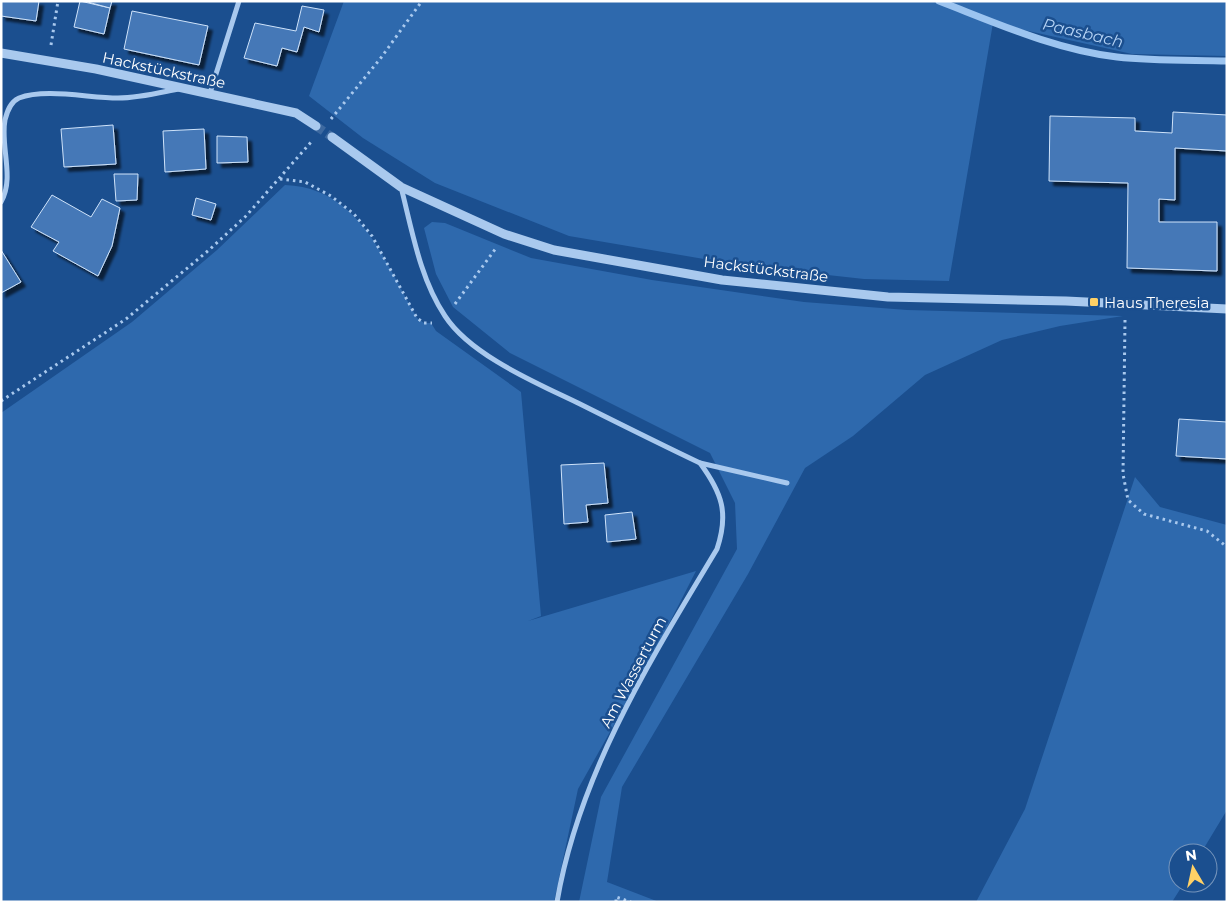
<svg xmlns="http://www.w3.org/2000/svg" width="1228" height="903" font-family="Montserrat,sans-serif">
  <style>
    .green { fill: #2e69ad }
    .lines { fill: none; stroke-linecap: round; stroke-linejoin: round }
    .stream { stroke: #9cc4f0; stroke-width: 7 }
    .building { fill: #4478b7; stroke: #cfe3fa; filter: url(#shadow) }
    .tertiary-tunnel { stroke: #3d69a0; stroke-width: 9; stroke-dasharray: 9 4.5; stroke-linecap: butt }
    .path { stroke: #a9c9ee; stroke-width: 3; stroke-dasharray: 2.5 4; stroke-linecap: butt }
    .minor { stroke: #a9c9ee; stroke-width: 5 }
    .tertiary { stroke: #a9c9ee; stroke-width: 9 }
    .poi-dot { fill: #ffd166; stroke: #1b4f8f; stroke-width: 2 }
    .labels { text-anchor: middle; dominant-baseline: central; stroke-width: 5; stroke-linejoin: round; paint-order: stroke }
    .street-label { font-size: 15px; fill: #fff; stroke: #1b4f8f }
    .poi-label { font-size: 15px; fill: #fff; stroke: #1b4f8f; text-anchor: start }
    .water-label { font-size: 16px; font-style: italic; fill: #b5d3f5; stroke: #1b4f8f }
  </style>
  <defs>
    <filter id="shadow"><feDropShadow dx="4.5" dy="4.5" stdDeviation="1" flood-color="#0009"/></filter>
  </defs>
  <rect width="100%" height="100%" fill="#1b4f8f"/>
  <g class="green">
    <polygon points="344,1 1227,1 1227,56 1132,54 993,23 949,281 864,279 745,266 569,236 435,183 363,138 309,96"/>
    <path d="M285 185C361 188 384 262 417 318L424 323H431L436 331 521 392 541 616 528 621 696 571 652 657 578 789 554 902H1V413L132 322 217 250Z"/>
    <polygon points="432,222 445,223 531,258 652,280 804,302 907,310 1123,316 1060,326 1002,340 925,375 853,436 805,468 748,574 622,787 607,882 659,902 579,902 601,797 737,549 735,503 710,453 510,353 453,307 436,274 424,228"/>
    <polygon points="1135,477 1160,507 1227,525 1227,810 1201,853 1178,853 1178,883 1184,883 1172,902 976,902 1025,809"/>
  </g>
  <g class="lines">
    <path class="stream" d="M939 1C996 23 1056 50 1117 57 1153 61 1190 60 1227 61"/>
  </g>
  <g class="building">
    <polygon points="1,1 39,1 36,21 1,16"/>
    <polygon points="80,1 110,8 104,34 74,27"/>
    <polygon points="84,1 112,1 110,8"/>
    <polygon points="302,6 324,10 319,32 304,27 297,52 282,48 277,66 244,58 255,23 296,31"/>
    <polygon points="132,11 208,26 199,65 124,49"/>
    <polygon points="1173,112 1227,115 1227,151 1175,148 1175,200 1159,199 1159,222 1217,222 1217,271 1127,268 1128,183 1049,181 1050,116 1135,118 1135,131 1172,133"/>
    <polygon points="113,125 116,164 64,167 61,129"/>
    <polygon points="204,129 206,169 165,172 163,131"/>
    <polygon points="217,136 247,137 248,162 217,163"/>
    <polygon points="114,174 138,174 137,200 116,201"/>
    <polygon points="52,195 91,217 102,199 120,208 112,246 98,276 53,251 59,242 31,227"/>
    <polygon points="196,198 216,204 211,220 192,215"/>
    <polygon points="1,250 21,282 1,293"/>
    <polygon points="1179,419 1227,422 1227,459 1176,456"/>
    <polygon points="604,463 608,503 586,505 588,522 564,524 561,465"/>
    <polygon points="632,512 636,539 607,542 605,515"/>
  </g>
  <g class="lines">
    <polyline class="tertiary-tunnel" points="316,126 332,137"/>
    <g class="path">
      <polyline points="51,45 58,1"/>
      <polyline points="331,119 380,59 422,1"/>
      <polyline points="280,179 305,182 331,196 354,214 372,236 417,318 424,323 432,323"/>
      <polyline points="455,304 496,248"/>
      <polyline points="1125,320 1123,474 1128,500 1144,514 1207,531 1227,547"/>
      <polyline points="1,401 126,319 209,250 246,216 312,141"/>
      <polyline points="616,902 616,897 631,902"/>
    </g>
    <g class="minor">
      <polyline points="210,93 239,1"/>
      <path d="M401 187C412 230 420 279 445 316 471 356 539 384 580 404 620 424 660 444 700 463 722 493 729 513 717 549 651 659 579 773 557 902"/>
      <path d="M1 202C15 178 0 146 5 120 7 112 10 102 19 98 45 88 89 98 118 98 139 98 158 93 178 89"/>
      <polyline points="700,463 787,483"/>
    </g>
    <g class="tertiary">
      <polyline points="1,53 96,69 296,113 316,126"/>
      <polyline points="332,137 401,187 504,234 554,250 722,280 888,297 1066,301 1227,309"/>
    </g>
  </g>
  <rect class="poi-dot" x="1089" y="297" width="10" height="10" rx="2.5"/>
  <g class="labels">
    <g class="street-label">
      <text transform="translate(164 70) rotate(12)">Hackstückstraße</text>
      <text transform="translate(766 269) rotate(7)">Hackstückstraße</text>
      <text transform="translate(633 672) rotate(-62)">Am Wasserturm</text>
    </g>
    <g class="poi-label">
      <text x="1104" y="302">Haus Theresia</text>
    </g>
    <g class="water-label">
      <text transform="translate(1083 33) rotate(13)">Paasbach</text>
    </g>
  </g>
  <rect width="1228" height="903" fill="none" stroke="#ffffff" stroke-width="5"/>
  <g transform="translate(1193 868) rotate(351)"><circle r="24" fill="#1b4f8f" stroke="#7695bc"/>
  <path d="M0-4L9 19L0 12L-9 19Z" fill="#ffd166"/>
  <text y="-8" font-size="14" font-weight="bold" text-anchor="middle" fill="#ffffff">N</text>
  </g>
</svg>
